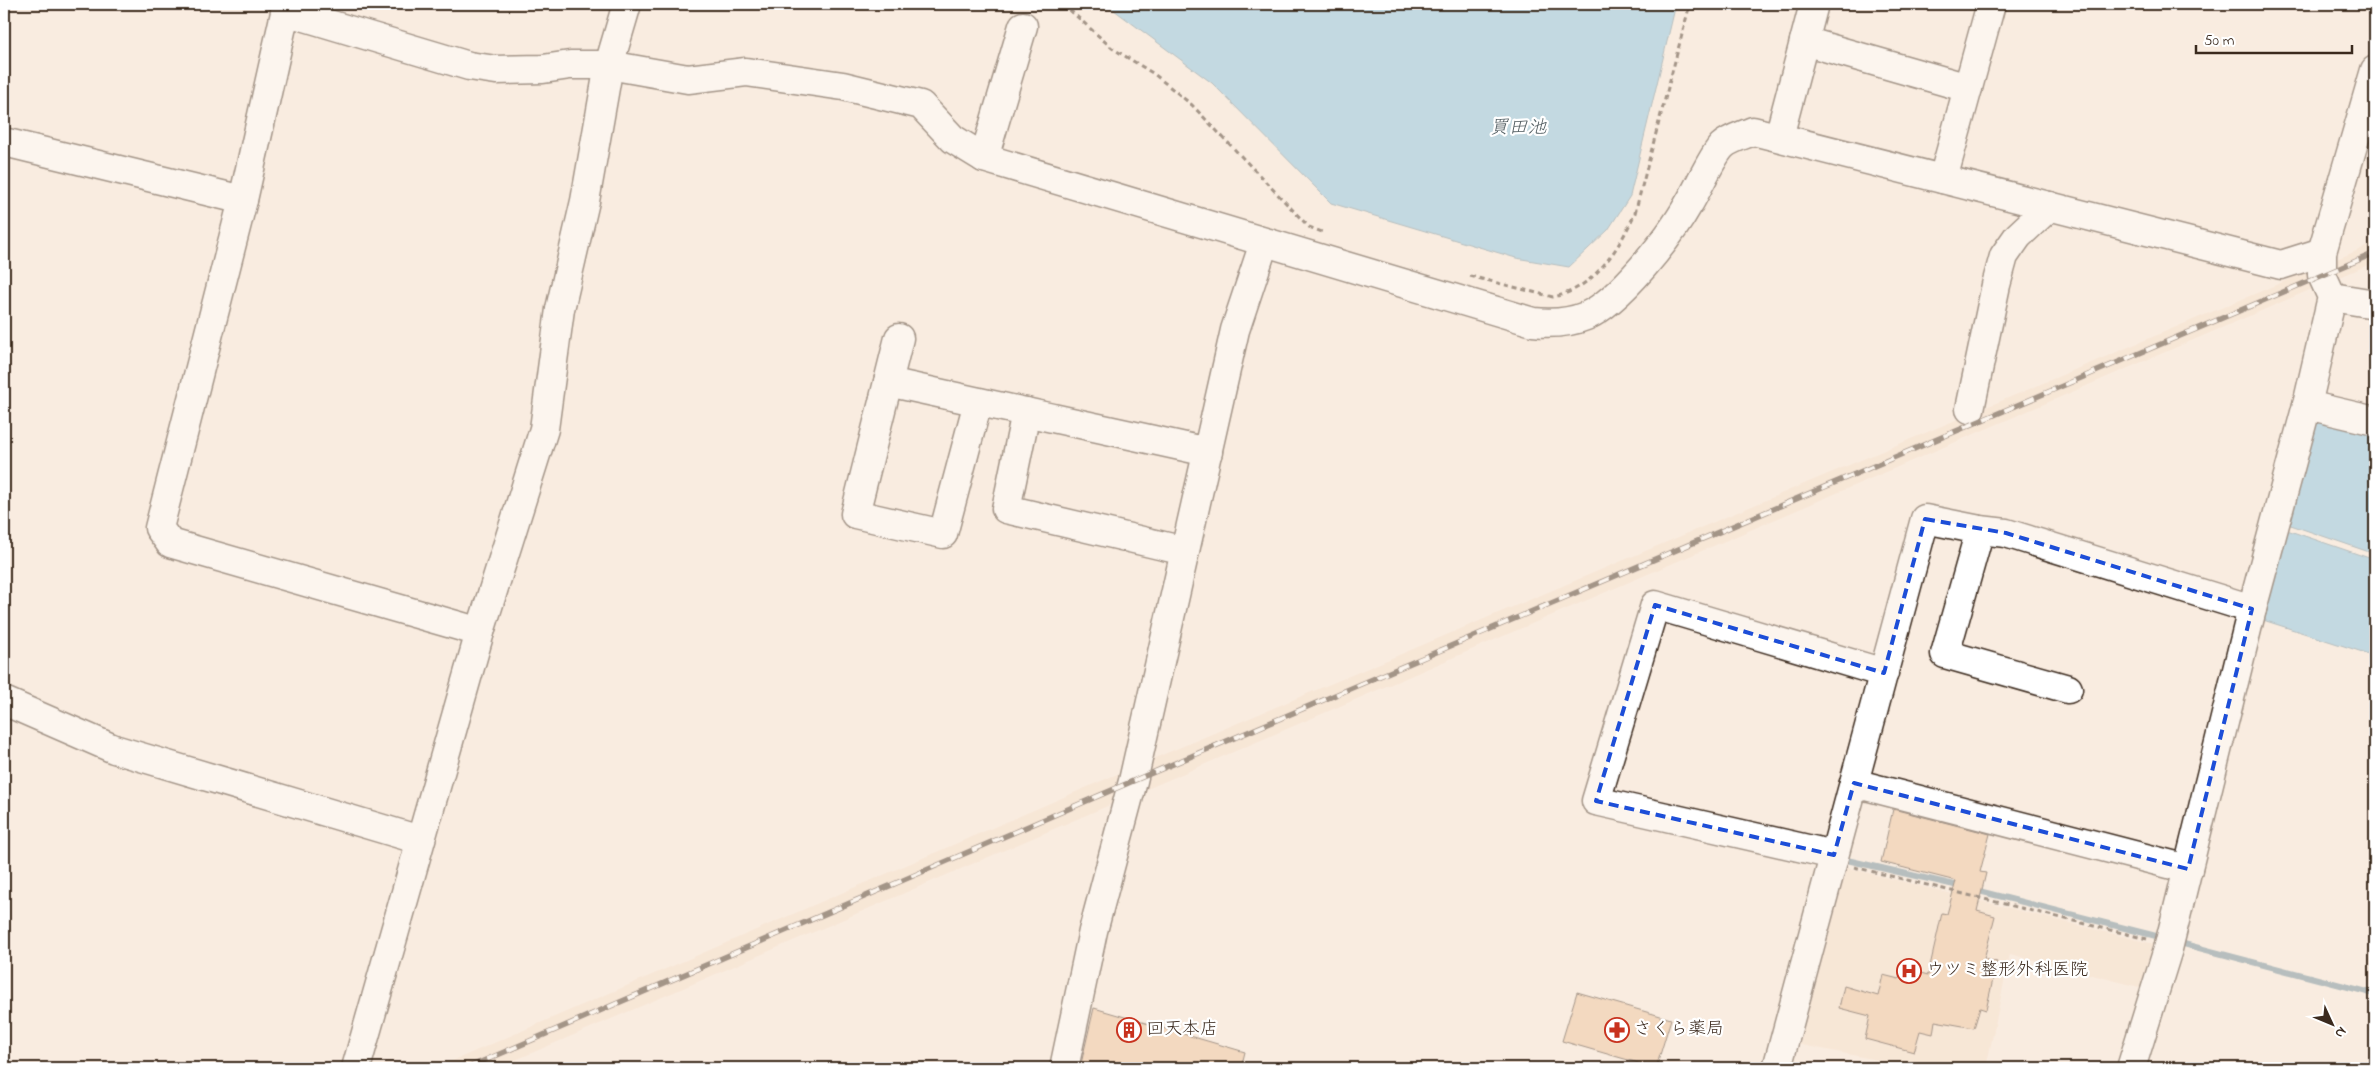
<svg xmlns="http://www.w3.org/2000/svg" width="2379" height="1072" font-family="'Indie Flower','Klee One',sans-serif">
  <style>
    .built { fill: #f4dfcb }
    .water { fill: #82c1e2; stroke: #668594 }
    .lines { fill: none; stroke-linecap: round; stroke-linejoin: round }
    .stream { stroke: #668594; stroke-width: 6 }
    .building { fill: #eac099; stroke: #3b2a1e }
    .minor-casing { stroke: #3b2a1e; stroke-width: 31 }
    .path { stroke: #3b2a1e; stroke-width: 3; stroke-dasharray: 5 4; stroke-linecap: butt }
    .minor { stroke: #fff; stroke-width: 28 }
    .rail-casing { stroke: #3b2a1e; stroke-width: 5.5 }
    .rail { stroke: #fff; stroke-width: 4; stroke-dasharray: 11; stroke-linecap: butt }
    .marked { fill: none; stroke: #1d4ed8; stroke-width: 4; stroke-dasharray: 10 6; stroke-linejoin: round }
    .labels { text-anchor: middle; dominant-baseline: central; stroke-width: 4.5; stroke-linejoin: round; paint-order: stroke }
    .poi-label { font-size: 18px; fill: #3b2a1e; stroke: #fff; text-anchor: start }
    .water-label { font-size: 19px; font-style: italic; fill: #545f63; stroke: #fff }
  </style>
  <rect width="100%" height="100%" fill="#f9ece0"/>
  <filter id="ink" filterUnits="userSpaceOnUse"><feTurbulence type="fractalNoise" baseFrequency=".02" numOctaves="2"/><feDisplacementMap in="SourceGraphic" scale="10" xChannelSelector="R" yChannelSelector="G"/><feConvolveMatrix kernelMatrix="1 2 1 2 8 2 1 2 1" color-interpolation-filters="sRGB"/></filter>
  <g filter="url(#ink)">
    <g class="built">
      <polygon points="2375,243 2375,262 497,1068 436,1068 1136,766"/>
      <polygon points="1840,866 2162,946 2147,989 2010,954 1986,1068 1917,1068 1792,1043"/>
    </g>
    <g class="water">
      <polygon points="1106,4 1676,4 1630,196 1608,230 1569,267 1516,258 1331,203 1212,83"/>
      <polygon points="2319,417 2375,430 2375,554 2285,523 2314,422"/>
      <polygon points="2284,529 2375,560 2375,656 2260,619"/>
    </g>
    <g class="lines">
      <g class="stream">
        <polyline points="1847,860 1963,887"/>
        <polyline points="1975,890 2164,938"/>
        <polyline points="2180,943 2375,994"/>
      </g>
    </g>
    <g class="building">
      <polygon points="1893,809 1990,834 1980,872 1986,873 1977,911 1995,916 1984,959 1997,962 1986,1010 1980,1008 1974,1028 1935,1021 1933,1034 1920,1031 1914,1052 1865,1039 1870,1016 1839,1008 1844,986 1878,996 1883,975 1899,979 1902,968 1928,975 1942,913 1947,914 1956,881 1881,862"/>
      <polygon points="1577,992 1671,1019 1656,1068 1562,1041"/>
      <polygon points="1094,1008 1245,1052 1241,1068 1080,1068"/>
    </g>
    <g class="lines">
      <defs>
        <g id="minor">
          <polyline points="287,4 243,200 159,528 170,543 480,632"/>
          <path d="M285 11 469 66 496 70 543 69 570 65H609L688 79 746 72 843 86 921 105 953 139 984 158 1533 322C1552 324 1569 323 1586 316 1619 302 1670 237 1688 205 1697 191 1712 156 1722 146 1729 139 1744 135 1753 131L2281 265 2322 252"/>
          <polyline points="1804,41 1968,88"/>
          <polyline points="1779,137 1814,4"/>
          <polyline points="4,142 243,200"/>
          <polyline points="984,158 1023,26"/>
          <polyline points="1943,179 1991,4"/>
          <polyline points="2332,297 2375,304"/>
          <polyline points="899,338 855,514 943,534 978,402"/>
          <polyline points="888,382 1208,452"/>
          <polyline points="2307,405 2375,421"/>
          <polyline points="1970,409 1996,285 2004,256 2018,236 2050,206"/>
          <polyline points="1026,412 1006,509 1185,551"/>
          <polyline points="1980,530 2006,533 2252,609"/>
          <polyline points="4,701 114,749 420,840"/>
          <polyline points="1854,783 2188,869"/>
          <polyline points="1834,855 1596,801 1655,605 1884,673"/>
          <polyline points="356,1068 480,632 544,429 560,309 585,201 609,65 627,4"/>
          <polyline points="1064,1068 1093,931 1133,781 1235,330 1264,243"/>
          <polyline points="1777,1068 1925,519 1980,530 1945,654 2068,689"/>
          <polyline points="2131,1068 2168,949 2252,609 2307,405 2332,297 2322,275 2322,252 2375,70"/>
        </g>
      </defs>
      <use href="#minor" class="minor-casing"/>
      <g class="path">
        <polyline points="1063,4 1112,48 1154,74 1192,105 1309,227 1322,232"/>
        <path d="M1470 276 1553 297C1594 289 1619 249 1635 213L1690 4"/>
        <polyline points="1854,867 2147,939"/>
      </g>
      <use href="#minor" class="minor"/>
      <defs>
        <polyline id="rail" points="467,1068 1133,781 2375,253"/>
      </defs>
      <use href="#rail" class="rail-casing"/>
      <use href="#rail" class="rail"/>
    </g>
  </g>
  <path d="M0 0H2379V1072H0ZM1925 519 2006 533 2252 609 2188 869 1854 783 1834 855 1596 801 1655 605 1884 673Z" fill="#f9ece0" fill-opacity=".55" fill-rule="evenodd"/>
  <path class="marked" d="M1925 519 2006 533 2252 609 2188 869 1854 783 1834 855 1596 801 1655 605 1884 673Z"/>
  <defs>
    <symbol id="hospital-ring" viewBox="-11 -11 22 22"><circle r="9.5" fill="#fff" stroke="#c8321e" stroke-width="1.5"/><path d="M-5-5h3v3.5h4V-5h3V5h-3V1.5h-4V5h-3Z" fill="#c8321e"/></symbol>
    <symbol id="building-ring" viewBox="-11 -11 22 22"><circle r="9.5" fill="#fff" stroke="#c8321e" stroke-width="1.5"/><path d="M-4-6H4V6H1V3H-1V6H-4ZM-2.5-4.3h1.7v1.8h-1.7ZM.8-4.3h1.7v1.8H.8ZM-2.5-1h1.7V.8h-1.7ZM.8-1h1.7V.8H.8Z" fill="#c8321e"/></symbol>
    <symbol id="pharmacy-ring" viewBox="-11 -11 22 22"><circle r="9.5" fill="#fff" stroke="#c8321e" stroke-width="1.5"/><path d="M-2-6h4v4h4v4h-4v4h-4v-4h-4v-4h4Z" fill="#c8321e"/></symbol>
  </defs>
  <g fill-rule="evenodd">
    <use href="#hospital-ring" x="1895" y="957" width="28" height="28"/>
    <use href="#building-ring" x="1115" y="1016" width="28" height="28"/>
    <use href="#pharmacy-ring" x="1603" y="1016" width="28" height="28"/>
  </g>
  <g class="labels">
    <g class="poi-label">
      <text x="1926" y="971">ウツミ整形外科医院</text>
      <text x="1146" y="1030">回天本店</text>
      <text x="1634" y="1030">さくら薬局</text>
    </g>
    <g class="water-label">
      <text x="1518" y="128">買田池</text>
    </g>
  </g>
  <rect width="2379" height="1072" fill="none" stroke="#fff" stroke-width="20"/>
  <rect x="10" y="10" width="2359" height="1052" fill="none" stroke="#3b2a1e" stroke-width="2" filter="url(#ink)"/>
  <g transform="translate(2332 1024) rotate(134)" stroke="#ffffff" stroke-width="4" paint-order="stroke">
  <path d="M0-4L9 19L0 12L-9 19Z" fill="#3b2a1e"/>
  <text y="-8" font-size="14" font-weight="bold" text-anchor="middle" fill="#3b2a1e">N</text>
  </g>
  <path d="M2196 45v8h156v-8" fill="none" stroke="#3b2a1e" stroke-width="2.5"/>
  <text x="2204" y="45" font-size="15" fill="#3b2a1e" stroke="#ffffff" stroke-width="4" paint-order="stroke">50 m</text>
</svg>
